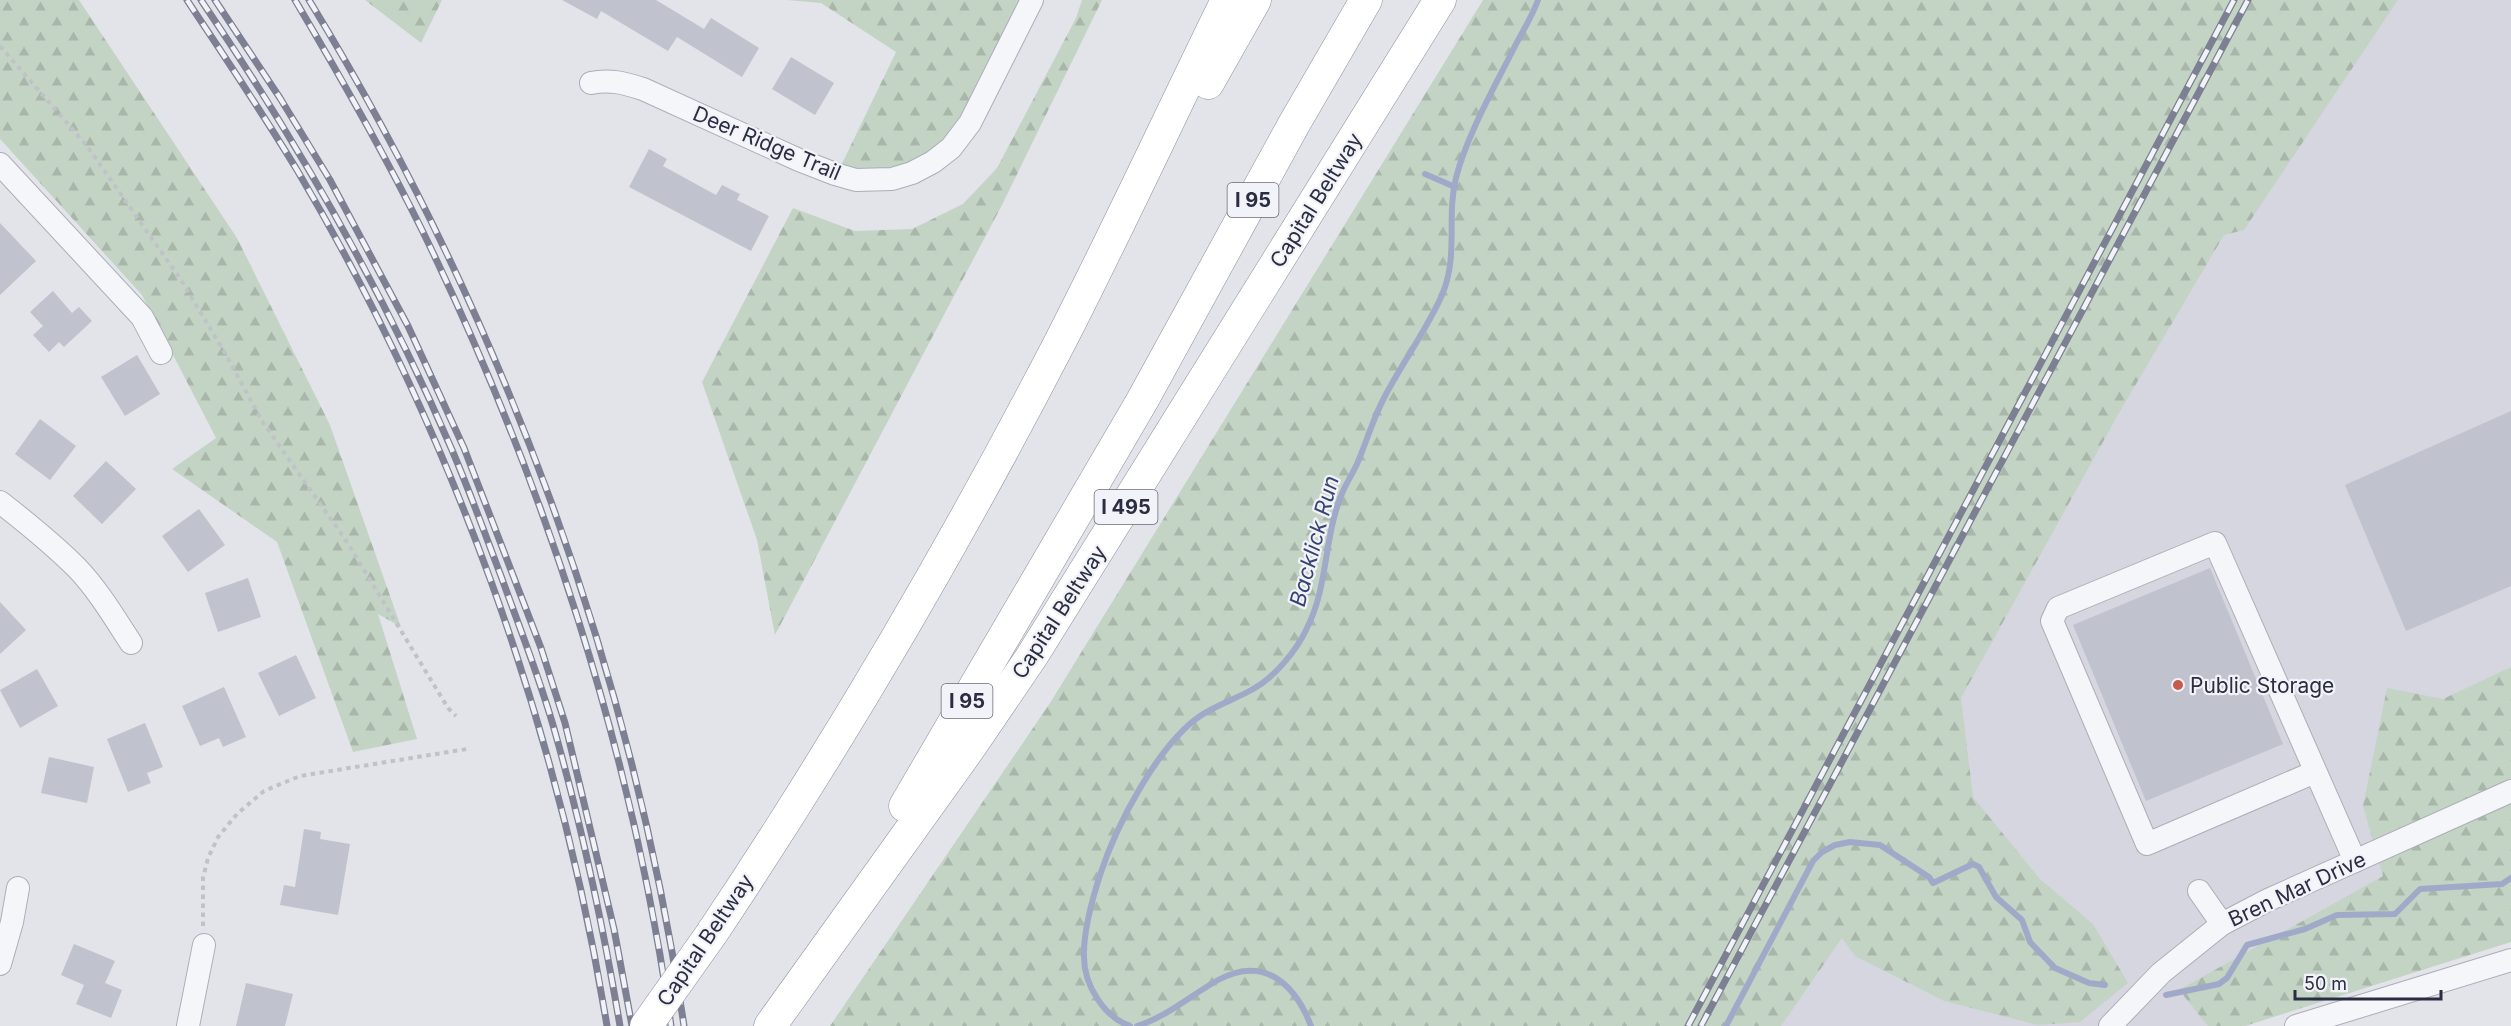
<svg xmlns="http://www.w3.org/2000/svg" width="2511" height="1026" font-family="Inter,sans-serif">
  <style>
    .built { fill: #d5d6df }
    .forest { fill: url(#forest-firs) }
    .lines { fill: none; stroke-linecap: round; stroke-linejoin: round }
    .stream { stroke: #a0a9c8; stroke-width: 6 }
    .building { fill: #c0c2cd }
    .minor-casing { stroke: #acadb8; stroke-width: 24 }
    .highway-casing { stroke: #8b8ea0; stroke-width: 33 }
    .path { stroke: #c0c2c9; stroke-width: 4; stroke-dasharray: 4.5 4.5; stroke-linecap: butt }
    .minor { stroke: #f5f6f9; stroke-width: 22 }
    .highway { stroke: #fff; stroke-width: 32 }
    .rail-casing { stroke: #7d8093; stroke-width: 7 }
    .rail { stroke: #f2f3f8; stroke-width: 4.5; stroke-dasharray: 14; stroke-linecap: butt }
    .highway-bridge-casing { stroke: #8b8ea0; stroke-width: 33; stroke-linecap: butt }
    .highway-bridge { stroke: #fff; stroke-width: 32 }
    .poi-dot { fill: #c85b4f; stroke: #f2f3f8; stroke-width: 2 }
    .labels { text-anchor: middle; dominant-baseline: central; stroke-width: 4.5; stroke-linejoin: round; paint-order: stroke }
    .shield { fill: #f2f3f8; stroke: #676979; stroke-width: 1.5 }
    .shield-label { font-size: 20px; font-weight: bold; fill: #2b2e42 }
    .street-label { font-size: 21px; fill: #2b2e42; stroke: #f2f3f8 }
    .poi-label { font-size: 21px; fill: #2b2e42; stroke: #f2f3f8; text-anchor: start }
    .water-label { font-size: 22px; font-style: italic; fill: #374374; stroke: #f2f3f8 }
  </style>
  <defs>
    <pattern id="forest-firs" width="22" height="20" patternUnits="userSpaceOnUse" patternTransform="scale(1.5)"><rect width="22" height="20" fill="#c4d4c4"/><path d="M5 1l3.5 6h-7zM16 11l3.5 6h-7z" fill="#a9b6aa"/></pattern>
  </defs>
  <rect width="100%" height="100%" fill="#e3e4ea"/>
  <polygon class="built" points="2327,0 2511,0 2511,930 2233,1026 1777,1026"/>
  <g class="forest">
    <polygon points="0,0 79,0 237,238 330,425 401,627 378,614 417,739 353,752 277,542 172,469 216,438 142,295 0,139"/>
    <polygon points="365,0 442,0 421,43"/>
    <polygon points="787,0 1034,0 942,164 835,178 896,52 821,3"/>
    <polygon points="1082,0 1102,0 1002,205 775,635 757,540 702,382 793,208 855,231 912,229 963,204 997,168 1076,18"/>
    <polygon points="1483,0 2398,0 2244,230 2224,235 2119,413 1961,698 1973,797 2040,879 2093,924 2128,983 2080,1022 2038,1025 1944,1001 1855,956 1842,938 1781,1026 830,1026 1050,703"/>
    <polygon points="2511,667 2511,942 2245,1026 2208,1026 2179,990 2383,876 2363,806 2387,688 2443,699"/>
  </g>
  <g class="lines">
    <g class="stream">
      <polyline points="1425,174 1455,187"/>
      <polyline points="2166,995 2219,984 2227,978 2247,945 2305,929 2337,915 2395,914 2420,889 2502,884 2511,878"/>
      <path d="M1130 1026C1104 1017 1084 985 1084 957 1083 931 1092 900 1100 875 1116 826 1157 746 1200 716 1216 705 1236 699 1253 689 1274 678 1297 650 1307 628 1328 587 1324 538 1341 496 1345 485 1352 475 1357 464 1366 443 1373 419 1384 398 1402 363 1426 331 1442 295 1459 255 1446 217 1456 178 1466 137 1495 86 1514 48 1522 32 1532 17 1538 0"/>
      <path d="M1137 1026C1167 1017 1191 995 1218 980 1264 955 1295 984 1311 1026"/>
      <polyline points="1726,1026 1813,861 1822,852 1835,845 1850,842 1880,845 1929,877 1933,883 1973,864 1979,867 1996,897 2022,920 2030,942 2055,968 2089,983 2105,985"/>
    </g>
  </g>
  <g class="building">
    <polygon points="562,0 656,0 704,29 711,18 759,48 742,77 677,37 668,51 601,11 597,19"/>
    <polygon points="791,57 834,83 815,115 772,89"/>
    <polygon points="649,149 667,159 663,166 716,195 722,185 740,194 737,200 769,216 751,251 629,187"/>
    <polygon points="0,223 36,261 0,295"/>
    <polygon points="53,291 72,313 79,307 92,321 64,347 59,342 49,352 33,335 43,326 30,312"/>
    <polygon points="137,355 160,394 125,416 101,377"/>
    <polygon points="2511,411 2511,586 2406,631 2345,485"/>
    <polygon points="40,419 76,446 50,480 15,454"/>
    <polygon points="106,461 136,489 102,524 73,496"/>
    <polygon points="199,509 225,545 188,572 162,536"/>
    <polygon points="2210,568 2283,744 2146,801 2073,625"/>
    <polygon points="248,578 261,617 218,632 205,593"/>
    <polygon points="0,602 26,630 0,654"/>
    <polygon points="296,655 316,698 279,716 258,673"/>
    <polygon points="37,669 58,706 20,728 0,690"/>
    <polygon points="224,687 246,737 223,747 219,738 200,746 182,706"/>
    <polygon points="145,723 163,767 147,773 151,783 128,792 107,739"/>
    <polygon points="49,757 94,767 87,803 41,793"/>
    <polygon points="304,829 321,832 320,839 350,844 338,915 280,905 284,885 295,887"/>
    <polygon points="74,944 115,961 105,983 122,990 111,1018 76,1004 84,985 61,975"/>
    <polygon points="246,983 293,994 285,1026 236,1026"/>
  </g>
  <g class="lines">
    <defs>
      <g id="minor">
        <path d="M591 83C610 79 624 83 643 89L799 160 835 174 856 180 892 179 912 173 933 162 951 148 970 123 1032 0"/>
        <polyline points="0,164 142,317 161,353"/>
        <path d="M0 502C27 523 53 544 77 568 98 590 114 617 131 643"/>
        <polyline points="2315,772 2147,844 2052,621 2058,608 2215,543 2355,861"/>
        <polyline points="2199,891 2222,924"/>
        <polyline points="0,964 12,922 18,888"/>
        <polyline points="188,1026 204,945"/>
        <polyline points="2110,1026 2161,973 2222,924 2268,900 2511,791"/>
        <polyline points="2296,1026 2511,960"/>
      </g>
      <g id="highway">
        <polyline points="1208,83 1255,0"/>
        <polyline points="905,806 1142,401 1294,124 1366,0"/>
        <path d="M712 933C839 743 955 545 1060 342 1118 229 1171 114 1227 0"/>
        <polyline points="770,1026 968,750 1032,656 1440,0"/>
      </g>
    </defs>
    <use href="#minor" class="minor-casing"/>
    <use href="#highway" class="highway-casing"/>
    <g class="path">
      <polyline points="0,46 87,146 181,280 225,353 262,421 347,542 448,708 456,716"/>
      <polyline points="203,926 203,878 208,858 218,837 237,814 264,791 300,776 467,749"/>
    </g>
    <use href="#minor" class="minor"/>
    <use href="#highway" class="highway"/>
    <defs>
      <g id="rail">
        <path d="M187 0C224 56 262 112 297 170 452 432 558 725 607 1026"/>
        <path d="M201 0C298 143 384 292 452 450 470 492 485 534 501 576 519 626 538 674 553 725 581 823 603 925 620 1026"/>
        <polyline points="215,0 280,98 330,180 408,326 464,448 541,648 565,723 614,929 632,1026"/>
        <path d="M295 0C340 76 384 153 423 232 544 481 633 752 671 1026"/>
        <path d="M309 0C500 312 631 664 684 1026"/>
        <polyline points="1688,1026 2234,0"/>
        <polyline points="1701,1026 2248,0"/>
      </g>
    </defs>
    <use href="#rail" class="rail-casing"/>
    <use href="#rail" class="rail"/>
    <defs>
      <polyline id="highway-bridge" points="646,1026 712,933"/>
    </defs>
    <use href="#highway-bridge" class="highway-bridge-casing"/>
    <use href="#highway-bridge" class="highway-bridge"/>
  </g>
  <circle class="poi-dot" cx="2178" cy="685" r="6"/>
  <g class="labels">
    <g class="shield">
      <rect x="1227.5" y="183" width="51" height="34" rx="4.5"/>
      <rect x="1094.5" y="490" width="63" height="34" rx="4.5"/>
      <rect x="941.5" y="684" width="51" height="34" rx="4.5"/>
    </g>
    <g class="shield-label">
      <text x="1253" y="200">I 95</text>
      <text x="1126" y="507">I 495</text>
      <text x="967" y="701">I 95</text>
    </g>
    <g class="street-label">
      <text transform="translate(767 143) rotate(23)">Deer Ridge Trail</text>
      <text transform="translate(1316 200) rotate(-58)">Capital Beltway</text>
      <text transform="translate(1059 612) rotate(-57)">Capital Beltway</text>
      <text transform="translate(2297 889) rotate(-25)">Bren Mar Drive</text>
      <text transform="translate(705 940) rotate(-56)">Capital Beltway</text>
    </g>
    <g class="poi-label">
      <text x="2190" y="685">Public Storage</text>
    </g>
    <g class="water-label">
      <text transform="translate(1314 541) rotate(-75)">Backlick Run</text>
    </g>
  </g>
  <path d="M2295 990v9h146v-9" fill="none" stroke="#2b2e42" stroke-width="3"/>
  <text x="2304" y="990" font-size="18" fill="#2b2e42" stroke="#f2f3f8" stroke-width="4.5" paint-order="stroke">50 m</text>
</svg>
